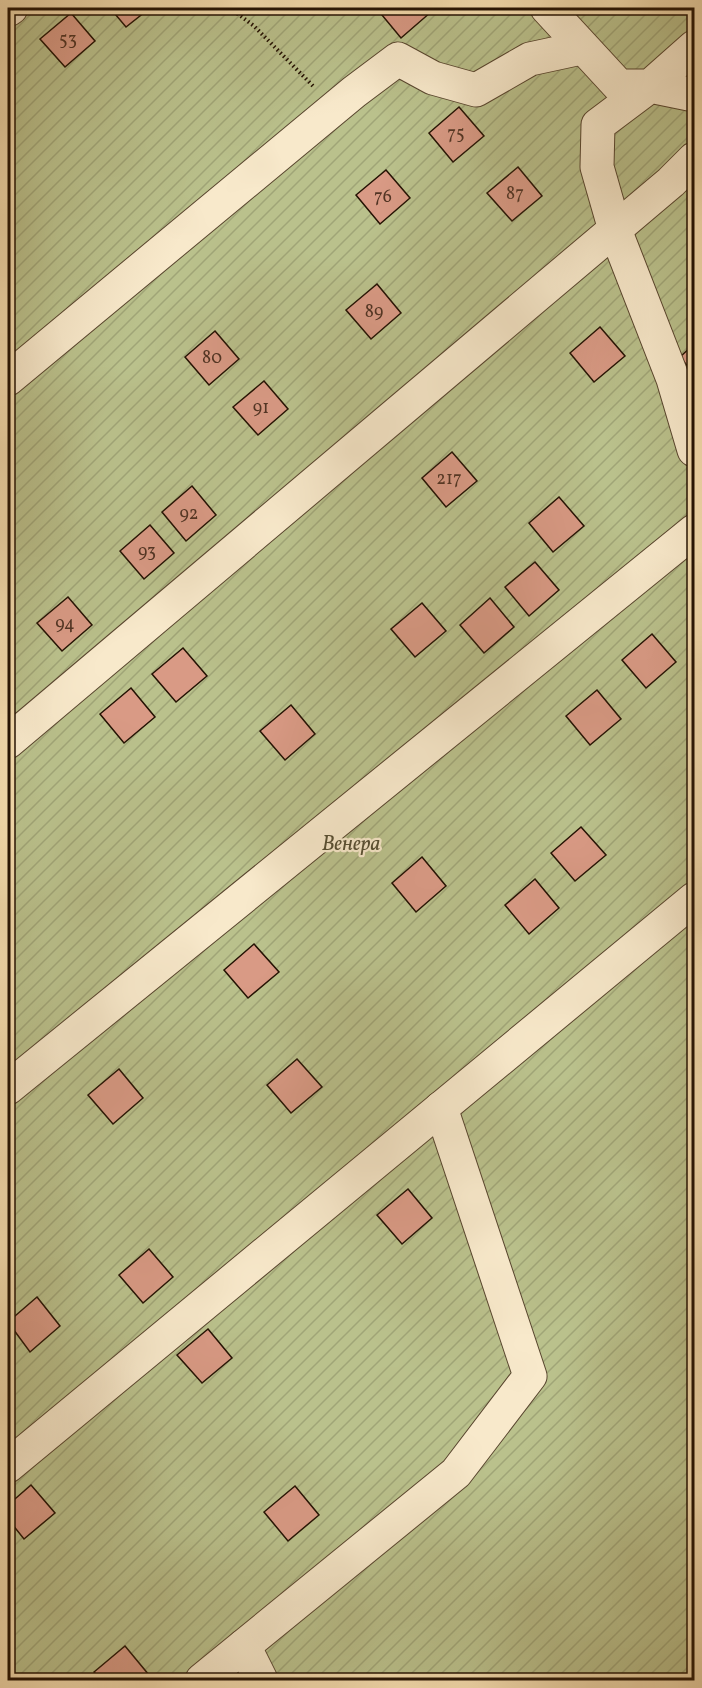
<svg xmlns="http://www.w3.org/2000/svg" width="702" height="1688" font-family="Vollkorn,serif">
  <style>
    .garden { fill: url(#garden-furrows); stroke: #6f6a48; stroke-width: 1.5 }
    .building { fill: #d99a85; stroke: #241203; stroke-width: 1.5 }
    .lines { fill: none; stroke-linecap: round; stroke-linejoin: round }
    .minor-casing { stroke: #58452e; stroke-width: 35 }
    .path { stroke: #241203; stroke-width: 4; stroke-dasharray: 1.5 3; stroke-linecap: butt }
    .minor { stroke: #f8e9cb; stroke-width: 33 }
    .labels { text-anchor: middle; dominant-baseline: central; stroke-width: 4.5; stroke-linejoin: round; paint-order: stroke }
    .number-label { font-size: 18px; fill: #513424 }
    .park-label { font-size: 21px; font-style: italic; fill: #584f33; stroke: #f8e9cb }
  </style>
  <defs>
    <pattern id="garden-furrows" width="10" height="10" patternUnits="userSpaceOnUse" patternTransform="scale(1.5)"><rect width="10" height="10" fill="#bac18c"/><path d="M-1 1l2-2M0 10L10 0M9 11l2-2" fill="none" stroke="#a0a577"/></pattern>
  </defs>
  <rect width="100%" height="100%" fill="#f5ddaf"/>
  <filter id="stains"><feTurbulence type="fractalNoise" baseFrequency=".00333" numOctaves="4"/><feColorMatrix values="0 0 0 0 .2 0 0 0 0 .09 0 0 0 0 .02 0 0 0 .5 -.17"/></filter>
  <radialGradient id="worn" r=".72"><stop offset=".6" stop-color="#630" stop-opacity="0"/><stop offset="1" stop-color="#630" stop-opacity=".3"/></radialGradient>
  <rect class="garden" x="8" y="8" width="686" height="1672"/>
  <g class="building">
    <polygon points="110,8 150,8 126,27"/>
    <polygon points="379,8 428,8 431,12 401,38 377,9"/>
    <polygon points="71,13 95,41 65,67 40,39"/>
    <polygon points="459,107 484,136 453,162 429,133"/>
    <polygon points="518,167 542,196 512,221 487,193"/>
    <polygon points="386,170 410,198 380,224 356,195"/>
    <polygon points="377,284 401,313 371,339 346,310"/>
    <polygon points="600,327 625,356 594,382 570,353"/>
    <polygon points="215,331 239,359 209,385 185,357"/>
    <polygon points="694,344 694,374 680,357"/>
    <polygon points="264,381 288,409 258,435 233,407"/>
    <polygon points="452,452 477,481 446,507 422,478"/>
    <polygon points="192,486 216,515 186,541 162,512"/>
    <polygon points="559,497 584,526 553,552 529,523"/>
    <polygon points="150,525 174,553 144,579 120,551"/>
    <polygon points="535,562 559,590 529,616 505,587"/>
    <polygon points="68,597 92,625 62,651 37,623"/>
    <polygon points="490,598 514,627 484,653 460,625"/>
    <polygon points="422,603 446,631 415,657 391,629"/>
    <polygon points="652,634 676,662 646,688 622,660"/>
    <polygon points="183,648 207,676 176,702 152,674"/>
    <polygon points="131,688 155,717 124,743 100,714"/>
    <polygon points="597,690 621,719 590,745 566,716"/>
    <polygon points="291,705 315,734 285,760 260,731"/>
    <polygon points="581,827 606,855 575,881 551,853"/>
    <polygon points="422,857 446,886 416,912 392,883"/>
    <polygon points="535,879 559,908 529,934 505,905"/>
    <polygon points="254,944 279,972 248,998 224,970"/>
    <polygon points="297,1059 322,1087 291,1113 267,1085"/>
    <polygon points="119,1069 143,1098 113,1124 88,1095"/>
    <polygon points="408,1189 432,1218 402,1244 377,1215"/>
    <polygon points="149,1249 173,1277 143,1303 119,1275"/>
    <polygon points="37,1297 60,1326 30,1352 8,1322"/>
    <polygon points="208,1329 232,1358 202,1383 177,1355"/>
    <polygon points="31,1485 55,1513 24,1539 8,1519 8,1505"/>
    <polygon points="295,1486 319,1515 288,1541 264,1512"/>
    <polygon points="125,1646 149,1675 143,1680 101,1680 94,1672"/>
  </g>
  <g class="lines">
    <defs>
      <g id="minor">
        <polyline points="547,8 619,86 650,86 694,47"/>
        <polyline points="8,10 11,8"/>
        <polyline points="694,95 650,86 598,125 597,167 615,230 673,379 694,450"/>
        <polyline points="8,379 354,92 398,59 433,78 476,90 530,59 581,48"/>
        <polyline points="8,742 671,182 694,159"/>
        <polyline points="8,1088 694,531"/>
        <polyline points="8,1466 694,899"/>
        <polyline points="244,1646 261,1680"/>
        <polyline points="202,1680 456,1473 530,1376 441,1108"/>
      </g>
    </defs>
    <use href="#minor" class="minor-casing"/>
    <polyline class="path" points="230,8 254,26 315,88"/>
    <use href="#minor" class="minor"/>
  </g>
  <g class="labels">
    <g class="number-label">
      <text x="68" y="40">53</text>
      <text x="456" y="134">75</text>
      <text x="515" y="194">87</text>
      <text x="383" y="197">76</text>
      <text x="374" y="312">89</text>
      <text x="212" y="358">80</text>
      <text x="261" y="408">91</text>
      <text x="449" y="479">217</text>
      <text x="189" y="514">92</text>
      <text x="147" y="552">93</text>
      <text x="65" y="624">94</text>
    </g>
    <g class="park-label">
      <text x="351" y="844">Венера</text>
    </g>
  </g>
  <rect width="702" height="1688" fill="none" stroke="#f5ddaf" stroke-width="30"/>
  <rect x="9" y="9" width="684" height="1670" fill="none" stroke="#241203" stroke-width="3"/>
  <rect x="15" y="15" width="672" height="1658" fill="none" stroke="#241203" stroke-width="1.5"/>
  <rect width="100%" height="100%" filter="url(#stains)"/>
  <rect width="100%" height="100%" fill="url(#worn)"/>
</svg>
